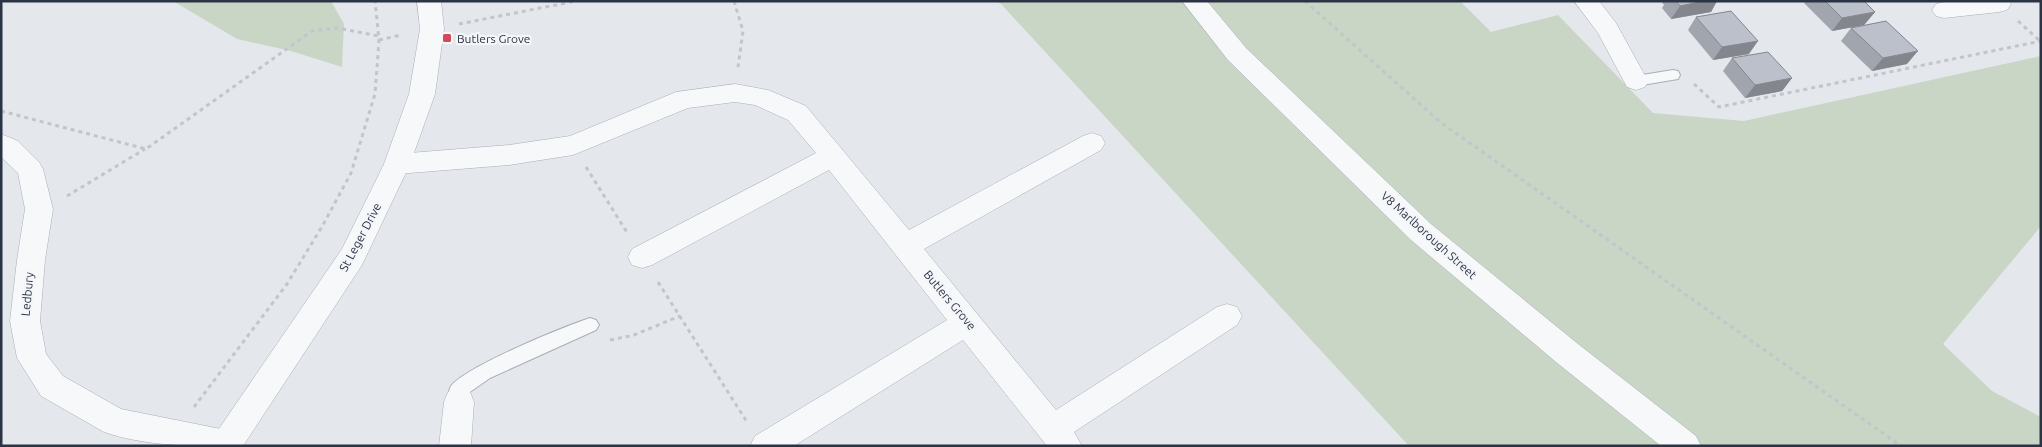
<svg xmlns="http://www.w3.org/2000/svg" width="2042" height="447" font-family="Ubuntu,sans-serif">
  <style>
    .green { fill: #c9d6c5 }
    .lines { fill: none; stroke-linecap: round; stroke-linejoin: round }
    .service-casing { stroke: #a9aeb7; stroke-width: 2 }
    .minor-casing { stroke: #a9aeb7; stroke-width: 1 }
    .tertiary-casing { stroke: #a9aeb7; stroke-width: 1 }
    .path { stroke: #c2c5cb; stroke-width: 3; stroke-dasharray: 4 4; stroke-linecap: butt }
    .service { fill: #f7f8fa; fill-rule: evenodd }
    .minor { fill: #f7f8fa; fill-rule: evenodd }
    .tertiary { fill: #f7f8fa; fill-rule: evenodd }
    .wall { fill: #a1a5ae }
    .shaded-wall { fill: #83868d }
    .building { fill: #bbc0ca; stroke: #83868d }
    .poi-dot { fill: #d1495b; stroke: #f4f6f9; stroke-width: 2 }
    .labels { text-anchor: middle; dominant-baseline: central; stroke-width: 4.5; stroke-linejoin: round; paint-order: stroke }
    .poi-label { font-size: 12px; fill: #2b3445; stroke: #f4f6f9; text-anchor: start }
    .street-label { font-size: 12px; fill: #2b3445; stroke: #f4f6f9 }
  </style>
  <rect width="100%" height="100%" fill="#e4e7ec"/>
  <g class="green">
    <polygon points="173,1 331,1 344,24 342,67 291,51 237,39"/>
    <polygon points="995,1 1460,1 1491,32 1558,15 1653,113 1744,121 2041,56 2041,226 1943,344 1992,391 2041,417 2041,446 1409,446 1001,4"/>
  </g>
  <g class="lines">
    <defs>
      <g id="service">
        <polygon points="1673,70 1678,71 1680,75 1678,79 1636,86 1631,85 1629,81 1631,77 1636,76"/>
        <path d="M590 318 596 320 599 325 596 330 490 378 467 394 468 402 465 408 459 410 453 408C450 402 447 392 451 386 467 366 563 327 590 318Z"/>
      </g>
      <g id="minor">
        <polygon points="1574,1 1599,1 1616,23 1648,81 1645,87 1636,90 1627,87 1598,33"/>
        <polygon points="2009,1 2011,4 2007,10 1999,12 1944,18 1936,16 1932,10 1936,4 1944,2"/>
        <polygon points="735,84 768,90 806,106 909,230 1083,136 1092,133 1101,136 1105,143 1101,150 924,249 1056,410 1217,307 1227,304 1237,307 1242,316 1237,325 1074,432 1082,446 1047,446 963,340 794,446 750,446 755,436 947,320 829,170 652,265 642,268 632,265 628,257 632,249 816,153 788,120 755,105 735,102 688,108 573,155 509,165 397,174 388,171 384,164 388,157 397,154 509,145 570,136 676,92"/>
        <path d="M1 134 18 141 39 162 43 169 53 209 45 260 40 321 46 354 63 376 121 409 226 430 237 434 241 446C195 446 148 447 104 432L41 396 17 358 10 321 17 260 25 209 18 173 1 157Z"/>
        <polygon points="459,388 470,392 474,402 471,446 439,446 444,402 448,392"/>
      </g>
      <g id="tertiary">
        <polygon points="417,1 441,1 444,29 435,94 410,164 362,265 243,446 209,446 214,436 342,249 384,164 409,94 420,29"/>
        <polygon points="1182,1 1207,1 1246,48 1431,224 1578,344 1696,436 1701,446 1661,446 1556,362 1411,240 1228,60"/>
      </g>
    </defs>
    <use href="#service" class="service-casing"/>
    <use href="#minor" class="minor-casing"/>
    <use href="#tertiary" class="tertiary-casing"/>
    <g class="path">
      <polyline points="734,1 743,31 738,67"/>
      <polyline points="1305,1 1440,122 1901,446"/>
      <polyline points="2018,21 2040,41"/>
      <polyline points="459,24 576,1"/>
      <polyline points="379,40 401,35"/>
      <polyline points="1694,84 1719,107 2041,41"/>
      <polyline points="1,111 146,149 312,31 338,28 378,36"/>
      <polyline points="586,167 628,234"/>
      <polyline points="67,196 145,149"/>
      <polyline points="658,282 747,422"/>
      <polyline points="610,340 634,335 680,316"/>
      <polyline points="194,407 287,284 323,225 351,173 375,94 379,40 375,1"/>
    </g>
    <use href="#service" class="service"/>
    <use href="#minor" class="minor"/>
    <use href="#tertiary" class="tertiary"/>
  </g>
  <g class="wall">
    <polygon points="1661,1 1717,1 1711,12 1671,19 1662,8 1664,5"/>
    <polygon points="1806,1 1864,1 1875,12 1864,25 1832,31 1804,3"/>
    <polygon points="1696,17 1749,54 1713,60 1688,30"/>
    <polygon points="1851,28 1907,64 1872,71 1841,41"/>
    <polygon points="1732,58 1792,78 1782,91 1745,98 1723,71"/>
  </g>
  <g class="shaded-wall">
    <polygon points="1704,1 1717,1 1711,12 1671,19 1680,6"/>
    <polygon points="1875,12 1864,25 1832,31 1842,18"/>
    <polygon points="1758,41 1749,54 1713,60 1722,47"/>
    <polygon points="1918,51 1907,64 1872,71 1883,58"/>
    <polygon points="1792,78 1782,91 1745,98 1755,85"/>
  </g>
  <g class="building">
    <polygon points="1676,1 1704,1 1680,6"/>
    <polygon points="1825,1 1864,1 1875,12 1842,18"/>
    <polygon points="1731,11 1758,41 1722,47 1696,17"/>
    <polygon points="1886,21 1918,51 1883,58 1851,28"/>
    <polygon points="1768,52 1792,78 1755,85 1732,58"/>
  </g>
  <rect class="poi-dot" x="442" y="33" width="10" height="10" rx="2.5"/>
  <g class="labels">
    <g class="poi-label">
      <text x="457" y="38">Butlers Grove</text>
    </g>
    <g class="street-label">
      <text transform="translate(1429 235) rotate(42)">V8 Marlborough Street</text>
      <text transform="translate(360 237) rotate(-62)">St Leger Drive</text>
      <text transform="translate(27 294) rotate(-85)">Ledbury</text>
      <text transform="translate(950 300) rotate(50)">Butlers Grove</text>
    </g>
  </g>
  <rect width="2042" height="447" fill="none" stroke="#2b3445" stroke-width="5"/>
</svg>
